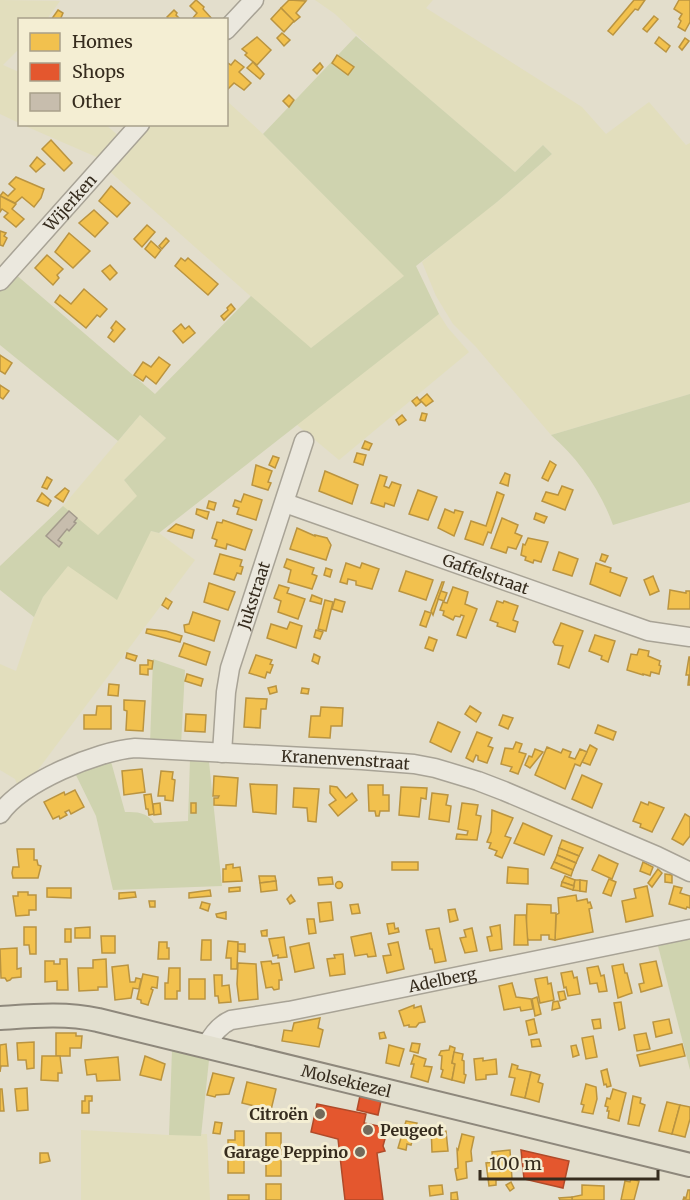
<svg xmlns="http://www.w3.org/2000/svg" width="690" height="1200" font-family="Merriweather,serif">
  <style>
    .farmland { fill: #e2debd }
    .green { fill: #cfd3af }
    .homes { fill: #f2c14e; stroke: #ba9440; stroke-width: 1.5 }
    .shops { fill: #e4572e; stroke: #b04a29; stroke-width: 1.5 }
    .building { fill: #c7bdad; stroke: #a39a8c; stroke-width: 1.5 }
    .lines { fill: none; stroke-linecap: round; stroke-linejoin: round }
    .minor-casing { stroke: #a8a396; stroke-width: 21 }
    .major-casing { stroke: #8e887c; stroke-width: 26 }
    .minor { stroke: #ebe8de; stroke-width: 18 }
    .major { stroke: #e2dfcf; stroke-width: 22 }
    .poi-dot { fill: #736a5b; stroke: #f4eed3; stroke-width: 2 }
    .labels { text-anchor: middle; dominant-baseline: central; stroke-width: 6; stroke-linejoin: round; paint-order: stroke }
    .street-label { font-size: 16px; fill: #362c1e; stroke: #f4eed3 }
    .poi-label { font-size: 16px; font-weight: bold; fill: #362c1e; stroke: #f4eed3; text-anchor: end }
  </style>
  <rect width="100%" height="100%" fill="#e3decc"/>
  <g class="farmland">
    <polygon points="0,0 60,1 47,19 20,20 19,49 3,65 19,72 19,123 0,114"/>
    <polygon points="315,0 433,0 426,8 582,107 606,134 649,102 686,145 690,143 690,394 551,435 476,347 453,324 436,296 422,262 471,221 497,202 552,154 543,145 515,172 380,57 335,14"/>
    <polygon points="227,101 263,134 405,276 310,349 107,169 147,125 226,124"/>
    <polygon points="23,125 106,125 120,137 101,159"/>
    <polygon points="439,314 448,328 469,352 339,460 296,424"/>
    <polygon points="140,415 166,438 124,480 138,496 97,536 63,506"/>
    <polygon points="151,531 159,533 195,560 34,775 19,789 15,779 0,770 0,664 16,671 34,617 43,597 68,565"/>
    <polygon points="81,1130 169,1135 207,1134 210,1200 81,1200"/>
  </g>
  <g class="green">
    <polygon points="356,36 515,172 543,145 552,154 497,202 416,266 439,314 159,533 151,531 117,600 68,566 43,597 34,617 0,590 0,566 63,506 98,535 137,496 124,480 166,438 140,415 118,441 0,345 0,291 14,273 155,394 251,296 311,348 404,276 263,134"/>
    <path d="M690 394V502L613 525C601 491 578 458 551 435Z"/>
    <polygon points="153,659 185,670 181,745 150,744"/>
    <path d="M110 758 125 812C137 812 147 812 154 823L188 821 190 759 209 762 222 886 113 890 96 816 74 771Z"/>
    <polygon points="690,939 690,1070 658,946"/>
    <polygon points="172,1050 209,1060 201,1136 169,1135"/>
  </g>
  <g class="homes">
    <polygon points="196,0 204,7 203,9 213,20 192,19 197,13 190,6"/>
    <polygon points="289,0 306,1 296,13 300,17 294,22 281,8"/>
    <polygon points="634,0 645,0 638,10 635,9 613,35 608,31"/>
    <polygon points="679,0 690,0 690,22 685,31 678,27 681,21 679,19 682,14 674,9"/>
    <polygon points="281,8 294,21 284,32 271,19"/>
    <polygon points="58,10 63,13 60,20 51,20"/>
    <polygon points="174,10 177,13 176,15 181,20 170,20 167,17"/>
    <polygon points="654,16 658,19 647,32 643,29"/>
    <polygon points="282,33 290,40 284,46 277,38"/>
    <polygon points="257,37 271,50 257,65 245,55 247,53 242,49"/>
    <polygon points="659,37 670,46 666,52 655,43"/>
    <polygon points="685,38 689,41 682,50 679,47"/>
    <polygon points="337,55 354,67 348,75 332,63"/>
    <polygon points="235,60 244,67 239,72 251,83 244,90 234,83 227,90 226,62 231,65"/>
    <polygon points="253,62 264,74 260,79 247,68"/>
    <polygon points="320,63 323,67 317,74 313,70"/>
    <polygon points="289,95 294,100 289,107 283,101"/>
    <polygon points="51,140 72,163 64,171 42,149"/>
    <polygon points="37,157 45,164 36,172 30,166"/>
    <polygon points="16,177 44,189 41,198 34,207 22,197 15,203 0,196 3,192 8,196 15,189 9,184"/>
    <polygon points="111,186 130,203 117,217 99,201"/>
    <polygon points="0,196 16,204 12,209 24,219 16,227 4,217 8,213 2,209 0,212"/>
    <polygon points="94,210 108,223 95,237 79,223"/>
    <polygon points="147,225 155,232 142,247 134,239"/>
    <polygon points="0,231 6,233 4,236 7,238 3,246 0,245"/>
    <polygon points="69,233 90,251 73,268 55,252"/>
    <polygon points="166,238 169,241 162,249 159,246"/>
    <polygon points="151,241 161,250 155,258 145,249"/>
    <polygon points="47,255 63,269 57,275 59,278 53,285 35,268"/>
    <polygon points="181,258 185,261 188,258 218,284 208,295 175,266"/>
    <polygon points="110,265 117,273 110,280 102,271"/>
    <polygon points="84,289 107,309 100,317 97,315 86,328 55,302 60,295 71,304"/>
    <polygon points="231,304 235,309 224,320 221,316 228,310 227,308"/>
    <polygon points="116,321 125,329 114,342 108,337 113,330 111,328"/>
    <polygon points="181,324 185,329 189,326 195,333 183,343 173,331"/>
    <polygon points="0,355 12,363 5,374 0,371"/>
    <polygon points="159,357 170,365 156,384 146,376 143,381 134,375 143,362 151,367"/>
    <polygon points="0,385 9,391 3,399 0,397"/>
    <polygon points="427,394 433,401 426,406 420,400"/>
    <polygon points="417,397 421,402 416,406 412,401"/>
    <polygon points="422,413 427,414 425,421 420,420"/>
    <polygon points="402,415 406,420 399,425 396,420"/>
    <polygon points="365,441 372,444 369,450 362,448"/>
    <polygon points="357,453 366,455 363,465 354,462"/>
    <polygon points="273,456 279,458 275,468 269,465"/>
    <polygon points="550,461 556,465 548,481 542,478"/>
    <polygon points="256,465 272,471 268,482 271,483 268,490 252,485"/>
    <polygon points="325,471 358,485 352,504 319,491"/>
    <polygon points="505,473 510,475 508,486 500,483"/>
    <polygon points="380,475 387,477 384,486 389,488 392,482 401,485 394,506 385,503 384,507 371,503"/>
    <polygon points="47,477 52,480 47,489 42,487"/>
    <polygon points="562,486 573,490 565,510 542,501 546,492 558,495"/>
    <polygon points="65,488 69,491 63,502 55,497"/>
    <polygon points="418,490 437,497 428,520 409,514"/>
    <polygon points="497,492 504,495 491,533 488,532 483,545 465,539 471,521 486,526"/>
    <polygon points="42,493 51,501 48,506 37,501"/>
    <polygon points="244,494 262,500 256,520 237,514 239,508 233,506 235,500 241,502"/>
    <polygon points="209,501 216,503 214,510 207,508"/>
    <polygon points="197,509 209,512 207,519 196,514"/>
    <polygon points="445,509 454,513 455,510 463,512 454,536 438,528"/>
    <polygon points="536,513 547,517 544,523 534,519"/>
    <polygon points="502,518 518,525 515,533 522,536 516,549 508,547 506,553 491,548"/>
    <polygon points="223,520 252,530 245,550 227,544 226,549 215,546 217,540 212,538 217,522 222,523"/>
    <polygon points="176,524 194,530 192,538 168,531"/>
    <polygon points="297,528 315,536 315,535 327,538 331,545 326,560 290,549"/>
    <polygon points="528,538 548,542 541,562 534,560 533,563 525,560 526,557 521,555 523,544 525,545"/>
    <polygon points="559,552 578,559 572,576 553,570"/>
    <polygon points="220,554 242,560 240,566 243,567 241,574 237,573 234,580 214,574"/>
    <polygon points="602,554 608,556 605,562 600,560"/>
    <polygon points="287,559 314,568 312,574 317,576 312,589 288,582 291,570 284,567"/>
    <polygon points="346,563 360,568 362,563 379,569 372,589 356,585 356,581 348,579 347,584 340,582"/>
    <polygon points="596,563 611,568 610,572 627,578 620,596 590,584"/>
    <polygon points="326,568 332,570 330,577 324,575"/>
    <polygon points="406,571 433,580 426,600 399,591"/>
    <polygon points="653,576 659,591 650,595 644,580"/>
    <polygon points="442,582 444,582 433,615 431,611"/>
    <polygon points="209,583 235,592 228,610 204,602"/>
    <polygon points="279,585 289,588 287,593 305,599 298,619 278,612 281,601 274,598"/>
    <polygon points="453,587 468,592 465,604 477,609 466,638 457,635 464,616 461,615 460,617 455,616 453,620 443,615 444,611 440,610 443,602 447,603"/>
    <polygon points="670,590 686,593 686,591 690,591 690,609 668,609"/>
    <polygon points="441,591 447,593 444,601 438,599"/>
    <polygon points="312,595 322,599 321,604 310,601"/>
    <polygon points="166,598 172,602 168,609 162,605"/>
    <polygon points="335,599 345,602 342,612 332,609"/>
    <polygon points="325,600 333,602 326,631 318,629"/>
    <polygon points="497,601 503,603 504,601 518,606 513,620 518,622 515,632 497,626 498,623 490,620"/>
    <polygon points="425,611 431,613 426,627 420,625"/>
    <polygon points="193,612 220,621 214,641 185,632 184,625 189,624"/>
    <polygon points="290,622 302,626 296,648 267,638 271,624 287,629"/>
    <polygon points="561,623 583,631 569,668 558,664 563,646 555,645 553,642"/>
    <polygon points="147,629 166,631 182,636 180,642 146,633"/>
    <polygon points="316,630 323,632 320,639 314,637"/>
    <polygon points="595,635 615,641 608,662 601,659 602,656 589,651"/>
    <polygon points="429,637 437,640 433,651 425,648"/>
    <polygon points="184,643 210,652 206,665 179,656"/>
    <polygon points="639,649 649,651 648,656 660,661 659,665 661,666 659,674 651,672 650,676 643,674 643,675 627,670 631,654 637,655"/>
    <polygon points="127,653 137,656 135,661 126,658"/>
    <polygon points="314,654 320,657 318,664 312,661"/>
    <polygon points="256,655 272,660 270,664 273,665 270,673 267,672 265,678 249,673"/>
    <polygon points="689,657 690,657 690,685 688,685 689,675 686,675"/>
    <polygon points="148,660 153,661 152,669 148,669 148,675 140,674 140,665 148,665"/>
    <polygon points="187,674 203,679 201,686 185,681"/>
    <polygon points="109,684 119,685 118,696 108,695"/>
    <polygon points="276,686 277,692 270,694 268,688"/>
    <polygon points="302,688 309,689 308,694 301,693"/>
    <polygon points="246,698 267,699 266,709 261,709 260,728 244,727"/>
    <polygon points="124,700 145,701 143,731 126,730 127,711 124,710"/>
    <polygon points="97,706 111,706 111,729 84,729 84,715 96,715"/>
    <polygon points="470,706 481,713 476,722 465,714"/>
    <polygon points="321,707 343,708 342,726 331,726 330,738 309,737 311,716 320,716"/>
    <polygon points="186,714 206,715 205,732 185,731"/>
    <polygon points="503,715 513,718 508,729 499,725"/>
    <polygon points="438,722 460,732 451,752 430,742"/>
    <polygon points="598,725 616,732 613,740 595,733"/>
    <polygon points="477,732 492,738 488,746 493,748 487,763 478,760 478,756 476,755 473,762 466,758"/>
    <polygon points="516,742 522,744 519,752 526,754 518,774 510,771 512,767 501,764 505,748 513,749"/>
    <polygon points="590,745 597,749 590,765 582,762"/>
    <polygon points="547,747 561,753 563,749 571,752 569,757 575,759 580,749 587,752 580,766 575,764 565,789 535,775"/>
    <polygon points="535,749 543,752 530,768 525,765 529,756 532,757"/>
    <polygon points="142,769 145,792 124,795 122,771"/>
    <polygon points="161,771 173,772 172,779 175,780 173,801 165,800 165,796 158,796"/>
    <polygon points="582,775 602,784 592,808 572,799"/>
    <polygon points="214,776 238,778 236,806 214,805 214,798 218,798 219,796 213,796"/>
    <polygon points="250,784 277,785 276,814 253,812"/>
    <polygon points="368,785 383,785 383,795 389,795 389,811 380,811 379,816 376,816 375,811 369,811"/>
    <polygon points="330,786 337,787 346,798 352,793 357,800 338,816 329,805 336,800 330,793"/>
    <polygon points="401,787 427,788 426,799 421,798 419,817 399,815"/>
    <polygon points="294,788 319,789 316,822 308,821 307,808 293,807"/>
    <polygon points="75,790 84,807 71,814 69,810 65,812 67,815 60,819 59,816 53,819 44,802 64,792 65,795"/>
    <polygon points="432,793 448,795 446,805 451,806 449,822 429,819"/>
    <polygon points="151,794 154,814 149,815 148,809 146,809 144,795"/>
    <polygon points="641,802 648,805 649,802 664,808 652,832 640,827 641,824 633,821"/>
    <polygon points="160,803 161,814 154,815 153,804"/>
    <rect x="191" y="803" width="5" height="10"/>
    <polygon points="462,803 478,805 476,815 481,816 477,840 456,839 457,834 467,835 468,831 458,829"/>
    <polygon points="492,810 513,818 505,836 511,838 502,858 495,855 497,851 489,848 491,843 487,842 491,832"/>
    <polygon points="685,814 690,817 690,836 683,845 672,839"/>
    <polygon points="523,823 552,836 544,855 514,843"/>
    <polygon points="562,840 583,848 579,856 559,848"/>
    <polygon points="559,848 579,856 576,863 557,855"/>
    <polygon points="17,849 34,849 34,860 37,860 38,865 41,866 38,878 13,878 12,873 13,867 19,867"/>
    <polygon points="557,855 576,863 573,870 554,862"/>
    <polygon points="599,855 618,864 612,879 592,870"/>
    <rect x="392" y="862" width="26" height="8"/>
    <polygon points="554,862 573,870 571,876 551,868"/>
    <polygon points="643,862 653,867 650,875 640,871"/>
    <polygon points="233,864 233,868 240,867 242,881 223,882 223,869 226,869 226,865"/>
    <polygon points="508,867 528,869 528,884 507,883"/>
    <polygon points="658,869 662,873 652,887 648,883"/>
    <polygon points="665,874 672,875 672,883 665,882"/>
    <polygon points="259,876 275,876 276,881 260,883"/>
    <polygon points="565,876 575,880 574,886 562,882"/>
    <polygon points="332,877 333,884 319,885 318,878"/>
    <polygon points="609,879 616,882 611,896 603,893"/>
    <polygon points="575,880 580,880 580,891 573,890"/>
    <polygon points="580,880 587,881 586,892 580,891"/>
    <polygon points="276,881 277,890 261,892 260,883"/>
    <circle cx="339" cy="885" r="3.5"/>
    <polygon points="562,882 574,886 573,890 561,886"/>
    <polygon points="647,886 653,916 626,922 622,901 636,898 634,889"/>
    <polygon points="674,886 682,888 680,893 690,896 690,908 687,907 686,909 669,904"/>
    <polygon points="240,887 240,891 229,892 229,888"/>
    <polygon points="47,888 71,888 71,898 47,897"/>
    <polygon points="210,890 211,896 189,898 189,893"/>
    <polygon points="18,892 28,892 28,895 36,895 36,910 29,910 29,915 16,916 13,896 18,896"/>
    <polygon points="135,892 136,897 119,899 119,893"/>
    <polygon points="291,895 295,901 290,904 287,899"/>
    <polygon points="576,895 577,901 587,899 588,903 590,902 592,908 589,909 593,932 555,940 556,915 559,913 558,898"/>
    <polygon points="149,901 155,901 155,907 150,907"/>
    <polygon points="202,902 210,904 208,911 200,908"/>
    <polygon points="331,902 333,920 320,922 318,903"/>
    <polygon points="358,904 360,913 352,914 350,905"/>
    <polygon points="527,904 551,905 551,913 556,913 555,940 549,939 549,935 541,935 541,940 528,940 526,934"/>
    <polygon points="455,909 458,920 450,922 448,910"/>
    <polygon points="226,912 226,919 217,917 216,914"/>
    <polygon points="515,915 526,915 528,945 514,945"/>
    <polygon points="307,919 314,919 316,933 309,934"/>
    <polygon points="394,923 395,929 398,928 399,932 389,934 387,924"/>
    <polygon points="500,925 502,949 490,951 487,937 492,936 490,927"/>
    <polygon points="24,927 36,927 36,954 30,954 29,945 24,945"/>
    <polygon points="90,927 90,938 75,938 75,928"/>
    <polygon points="439,928 446,961 435,963 432,949 430,949 426,930"/>
    <polygon points="472,928 477,951 465,953 460,938 466,937 464,930"/>
    <rect x="65" y="929" width="6" height="13"/>
    <polygon points="267,930 267,936 262,936 261,931"/>
    <polygon points="371,933 376,956 368,957 367,954 355,956 351,937"/>
    <polygon points="101,936 115,936 115,953 102,953"/>
    <polygon points="284,937 287,957 278,958 278,955 273,956 269,939"/>
    <polygon points="202,940 211,940 211,960 201,960"/>
    <polygon points="228,941 238,942 237,969 231,969 231,958 226,958"/>
    <polygon points="159,942 167,942 167,948 169,948 169,959 158,959"/>
    <polygon points="398,942 404,969 387,973 383,956 391,955 388,944"/>
    <polygon points="309,943 314,968 295,972 290,947"/>
    <polygon points="238,944 245,944 245,952 238,951"/>
    <polygon points="17,948 17,969 21,968 21,977 12,978 10,980 7,981 5,978 1,978 0,949"/>
    <polygon points="343,954 345,974 330,976 327,959 335,958 334,955"/>
    <polygon points="60,959 67,959 68,990 57,990 57,981 45,982 45,961 54,961 54,964 60,964"/>
    <polygon points="106,959 107,987 98,987 98,990 79,991 78,968 93,968 93,960"/>
    <polygon points="271,961 272,964 279,963 282,980 279,980 279,989 274,990 272,987 266,988 261,962"/>
    <polygon points="656,961 662,986 641,992 639,984 644,983 640,964"/>
    <polygon points="238,963 256,964 258,999 239,1001 237,984"/>
    <polygon points="623,964 625,973 627,973 632,993 618,998 612,966"/>
    <polygon points="128,965 130,982 135,982 136,978 141,979 139,989 133,988 131,998 115,1000 112,967"/>
    <polygon points="598,966 601,976 604,975 607,991 599,992 597,983 590,984 587,968"/>
    <polygon points="169,968 180,968 180,991 177,991 177,999 165,999 165,983 168,983"/>
    <polygon points="572,971 574,978 577,977 580,994 568,996 566,987 564,988 561,973"/>
    <polygon points="143,974 158,977 157,988 152,987 151,989 153,990 148,1005 141,1003 141,1000 137,999"/>
    <polygon points="214,975 222,975 222,986 229,985 231,1002 219,1003 218,996 215,996"/>
    <polygon points="547,977 548,984 551,983 554,1000 540,1003 535,979"/>
    <rect x="189" y="979" width="16" height="20"/>
    <polygon points="512,983 516,997 531,999 533,1009 521,1011 520,1007 504,1010 499,986"/>
    <polygon points="564,991 566,999 560,1001 558,992"/>
    <polygon points="537,997 541,1014 535,1016 532,999"/>
    <polygon points="558,1001 560,1008 552,1010 553,1002"/>
    <polygon points="621,1002 625,1028 619,1030 614,1003"/>
    <polygon points="414,1005 414,1008 421,1006 425,1022 419,1023 416,1027 409,1027 409,1025 404,1026 399,1011"/>
    <polygon points="320,1018 318,1028 323,1030 319,1047 282,1041 284,1030 292,1031 294,1023"/>
    <polygon points="534,1019 537,1033 529,1035 526,1021"/>
    <polygon points="600,1019 601,1028 594,1029 592,1020"/>
    <polygon points="669,1019 672,1033 656,1037 653,1022"/>
    <polygon points="384,1032 386,1038 380,1039 379,1033"/>
    <polygon points="56,1033 76,1033 76,1036 82,1036 81,1048 70,1048 70,1056 56,1056"/>
    <polygon points="646,1033 650,1049 637,1051 634,1035"/>
    <polygon points="593,1036 597,1057 586,1059 582,1038"/>
    <polygon points="539,1039 541,1046 532,1047 531,1040"/>
    <polygon points="34,1042 34,1068 27,1069 26,1060 18,1060 17,1043"/>
    <polygon points="412,1043 420,1044 418,1053 410,1051"/>
    <polygon points="6,1044 8,1066 1,1066 0,1072 0,1045"/>
    <polygon points="682,1044 685,1056 640,1066 637,1055"/>
    <polygon points="389,1045 404,1049 399,1066 386,1063"/>
    <polygon points="576,1045 579,1055 573,1057 571,1046"/>
    <polygon points="450,1046 455,1048 452,1063 455,1064 452,1080 441,1077 443,1070 441,1069 442,1056 439,1055 441,1051 449,1050"/>
    <polygon points="454,1052 463,1054 462,1060 464,1061 464,1074 466,1075 464,1083 452,1080 455,1064 452,1063"/>
    <polygon points="414,1055 426,1059 424,1066 432,1067 428,1082 411,1077 414,1064 411,1064"/>
    <polygon points="42,1056 60,1056 62,1073 58,1073 58,1081 41,1080"/>
    <polygon points="145,1056 165,1064 161,1080 140,1075"/>
    <polygon points="118,1057 120,1080 97,1081 96,1074 87,1075 85,1060"/>
    <polygon points="483,1058 483,1061 496,1059 497,1074 486,1075 486,1079 476,1080 474,1059"/>
    <polygon points="512,1064 518,1066 517,1069 531,1072 525,1098 511,1095 515,1078 509,1077"/>
    <polygon points="607,1069 611,1086 607,1087 606,1084 604,1085 601,1071"/>
    <polygon points="531,1072 540,1075 538,1082 543,1084 539,1102 525,1098"/>
    <polygon points="213,1073 234,1078 229,1094 216,1095 215,1097 207,1095"/>
    <polygon points="247,1082 276,1089 271,1110 242,1103"/>
    <polygon points="586,1084 596,1087 597,1099 593,1114 582,1112 584,1105 581,1104"/>
    <polygon points="27,1088 28,1110 17,1111 15,1089"/>
    <polygon points="0,1089 2,1089 4,1111 0,1111"/>
    <polygon points="613,1089 626,1093 619,1121 608,1118 609,1111 607,1111 608,1107 605,1106 607,1098 610,1099"/>
    <polygon points="85,1096 92,1096 92,1101 89,1101 89,1113 82,1113 82,1101 85,1101"/>
    <polygon points="633,1096 641,1098 640,1103 645,1105 639,1126 628,1124"/>
    <polygon points="667,1102 680,1105 672,1134 659,1131"/>
    <polygon points="680,1105 690,1107 690,1119 685,1137 672,1134"/>
    <polygon points="406,1121 417,1123 411,1145 407,1144 406,1150 398,1148"/>
    <polygon points="215,1122 222,1123 220,1134 213,1133"/>
    <polygon points="431,1126 446,1131 448,1151 432,1152"/>
    <polygon points="235,1131 244,1131 244,1154 228,1154 228,1140 235,1140"/>
    <rect x="266" y="1133" width="15" height="22"/>
    <polygon points="462,1134 474,1137 471,1151 472,1161 466,1162 467,1178 457,1180 455,1169 458,1168 457,1149 458,1150"/>
    <polygon points="510,1150 512,1179 496,1180 496,1185 489,1186 486,1163 493,1162 492,1152"/>
    <polygon points="40,1153 48,1153 50,1161 40,1163"/>
    <rect x="228" y="1154" width="16" height="19"/>
    <rect x="266" y="1155" width="15" height="21"/>
    <polygon points="631,1179 639,1181 634,1200 621,1200 625,1181 630,1182"/>
    <polygon points="511,1182 514,1188 510,1191 506,1185"/>
    <rect x="266" y="1184" width="15" height="16"/>
    <polygon points="442,1185 443,1194 430,1196 429,1186"/>
    <polygon points="582,1185 604,1186 604,1200 572,1200 572,1197 582,1195"/>
    <polygon points="688,1190 690,1190 690,1200 683,1200 684,1197 686,1198"/>
    <polygon points="457,1192 458,1200 451,1200 451,1193"/>
    <rect x="228" y="1195" width="21" height="5"/>
    <polygon points="572,1197 572,1200 560,1200 559,1198"/>
  </g>
  <g class="shops">
    <polygon points="360,1096 381,1101 378,1115 357,1110"/>
    <polygon points="317,1104 366,1114 364,1123 388,1128 383,1146 385,1151 377,1153 383,1200 345,1200 338,1139 311,1132"/>
    <polygon points="521,1150 569,1161 563,1188 524,1179"/>
  </g>
  <polygon class="building" points="69,511 77,518 74,522 76,523 69,531 67,529 58,540 62,543 59,547 46,536"/>
  <g class="lines">
    <defs>
      <g id="minor">
        <polyline points="226,30 254,0"/>
        <path id="s1" d="M0 281 140 124"/>
        <path id="s2" d="M285 503 648 631 690 637"/>
        <path id="s3" d="M222 753 226 692 230 668 304 441"/>
        <path id="s4" d="M0 814C22 782 97 751 135 748L362 760 414 764 435 768 478 781 504 791 657 856 690 872"/>
        <path id="s5" d="M206 1046C212 1035 219 1025 231 1020L289 1011 690 929"/>
      </g>
      <g id="major">
        <path id="s6" d="M0 1018C33 1016 65 1013 98 1020L690 1165"/>
      </g>
    </defs>
    <use href="#minor" class="minor-casing"/>
    <use href="#major" class="major-casing"/>
    <use href="#minor" class="minor"/>
    <use href="#major" class="major"/>
  </g>
  <g class="poi-dot">
    <circle cx="320" cy="1114" r="6"/>
    <circle cx="368" cy="1130" r="6"/>
    <circle cx="360" cy="1152" r="6"/>
  </g>
  <g class="labels">
    <g class="street-label">
      <text stroke="none"><textPath href="#s1" startOffset="105">Wijerken</textPath></text>
      <text stroke="none"><textPath href="#s2" startOffset="213">Gaffelstraat</textPath></text>
      <text stroke="none"><textPath href="#s3" startOffset="162">Jukstraat</textPath></text>
      <text stroke="none"><textPath href="#s4" startOffset="364">Kranenvenstraat</textPath></text>
      <text stroke="none"><textPath href="#s5" startOffset="252">Adelberg</textPath></text>
      <text stroke="none"><textPath href="#s6" startOffset="354">Molsekiezel</textPath></text>
    </g>
    <g class="poi-label">
      <text x="308" y="1114">Citroën</text>
      <text x="380" y="1130" text-anchor="start">Peugeot</text>
      <text x="348" y="1152">Garage Peppino</text>
    </g>
  </g>
  <rect x="18" y="18" width="210" height="108" fill="#f4eed3" stroke="#a8a08b" stroke-width="1.5"/>
  <rect x="30" y="33" width="30" height="18" fill="#f2c14e" stroke="#a8a08b" stroke-width="1.5"/>
  <text x="72" y="48" font-size="18" fill="#362c1e">Homes</text>
  <rect x="30" y="63" width="30" height="18" fill="#e4572e" stroke="#a8a08b" stroke-width="1.5"/>
  <text x="72" y="78" font-size="18" fill="#362c1e">Shops</text>
  <rect x="30" y="93" width="30" height="18" fill="#c7bdad" stroke="#a8a08b" stroke-width="1.5"/>
  <text x="72" y="108" font-size="18" fill="#362c1e">Other</text>
  <path d="M480 1170v9h178v-9" fill="none" stroke="#362c1e" stroke-width="3"/>
  <text x="489" y="1170" font-size="18" fill="#362c1e" stroke="#f4eed3" stroke-width="4.5" paint-order="stroke">100 m</text>
</svg>
